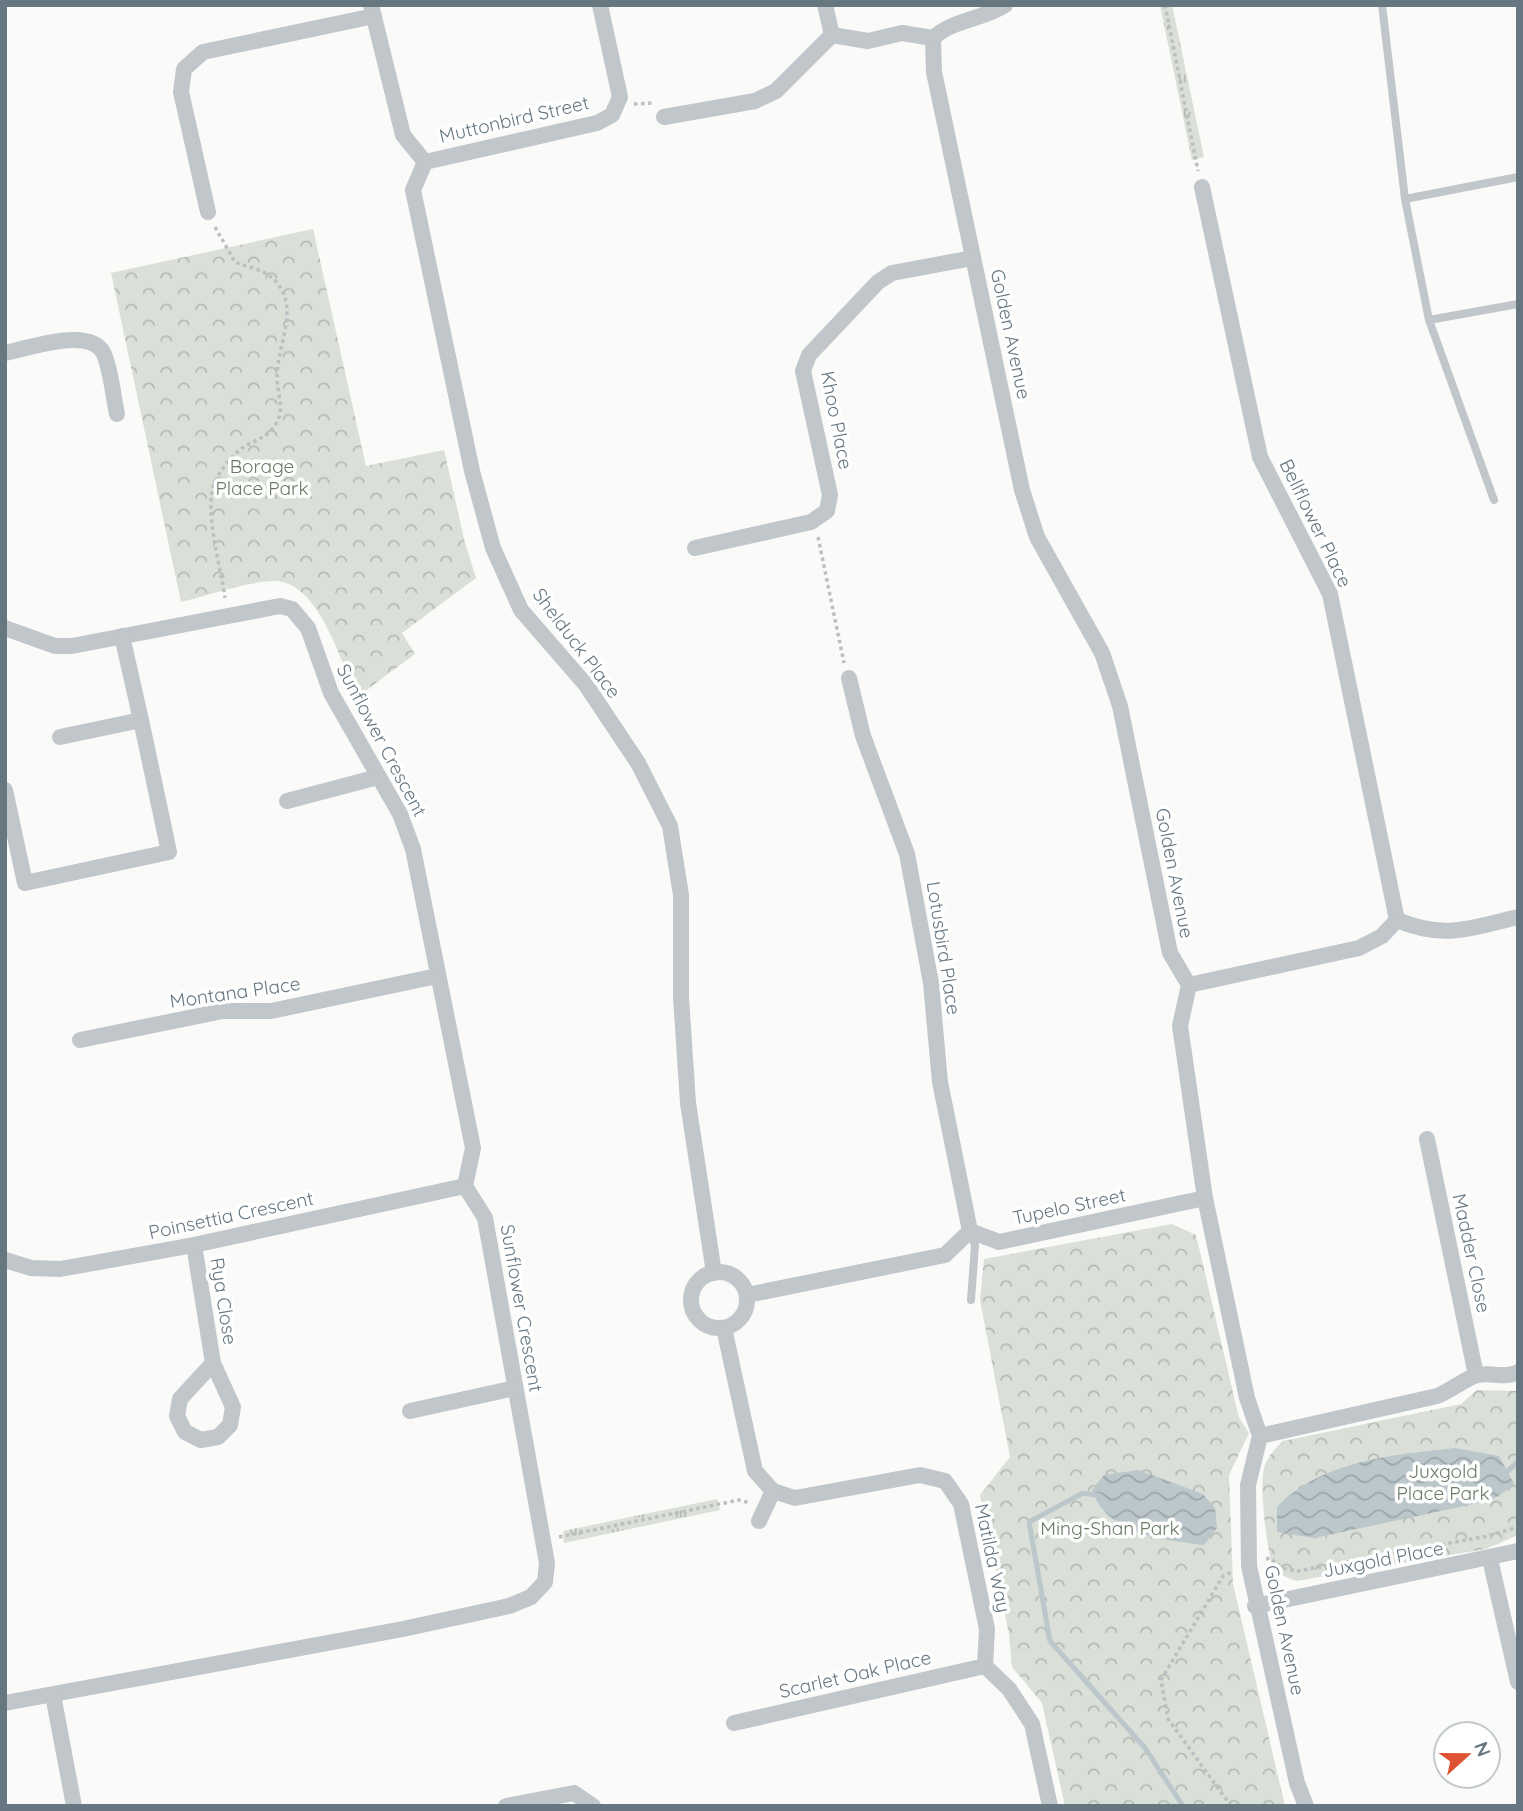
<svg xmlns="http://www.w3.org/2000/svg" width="1523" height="1811" font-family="Quicksand,sans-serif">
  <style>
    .grass { fill: url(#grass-tufts) }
    .park { fill: url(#park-crowns) }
    .water { fill: url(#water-waves) }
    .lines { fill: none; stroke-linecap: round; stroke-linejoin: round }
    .stream { stroke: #bbc7cb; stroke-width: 5 }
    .path { stroke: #bcbfc2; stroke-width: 3.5; stroke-dasharray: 3.5 3.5; stroke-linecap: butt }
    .service { stroke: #c1c6ca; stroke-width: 8 }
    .minor { stroke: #c1c6ca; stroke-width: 16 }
    .labels { text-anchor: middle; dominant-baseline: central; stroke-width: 7; stroke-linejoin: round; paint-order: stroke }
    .street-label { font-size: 19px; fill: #667782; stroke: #fff }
    .park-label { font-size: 19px; fill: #697a65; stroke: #fff }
  </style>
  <defs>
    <pattern id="grass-tufts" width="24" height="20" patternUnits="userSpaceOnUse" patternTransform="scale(1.75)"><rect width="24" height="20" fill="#dadfd7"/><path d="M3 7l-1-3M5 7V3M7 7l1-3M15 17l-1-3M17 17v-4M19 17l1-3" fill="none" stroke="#b5bab4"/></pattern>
    <pattern id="park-crowns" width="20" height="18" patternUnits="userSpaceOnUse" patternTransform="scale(1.75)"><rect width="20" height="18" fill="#dadfd7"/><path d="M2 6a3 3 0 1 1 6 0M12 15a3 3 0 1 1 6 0" fill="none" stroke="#b5bab4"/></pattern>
    <pattern id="water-waves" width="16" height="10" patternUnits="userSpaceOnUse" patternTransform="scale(1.75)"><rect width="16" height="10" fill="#bbc7cb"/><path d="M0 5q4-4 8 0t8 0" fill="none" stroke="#9ca6aa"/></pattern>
  </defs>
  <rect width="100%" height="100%" fill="#fafaf8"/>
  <g class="grass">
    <polygon points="1160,5 1172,5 1204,157 1192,160"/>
    <polygon points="717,1499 720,1510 564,1543 563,1531"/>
  </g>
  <g class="park">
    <path d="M313 229 366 466 444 450 464 539 476 578 402 633 415 654 357 697C341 662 318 578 272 581 242 583 210 595 181 602L111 273Z"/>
    <polygon points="1172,1224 1196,1235 1239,1418 1249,1433 1229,1475 1233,1584 1285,1806 1065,1806 1042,1703 1012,1667 1009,1634 980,1495 1010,1457 980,1300 984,1259"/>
    <path d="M1477 1390 1518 1391V1535L1486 1549 1296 1581 1274 1572C1267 1550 1259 1490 1264 1468 1267 1457 1275 1449 1283 1441L1461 1404Z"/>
  </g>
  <g class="water">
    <path d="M1455 1448 1499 1456 1514 1484 1499 1496 1483 1502 1314 1538 1277 1532V1507C1322 1460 1394 1455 1455 1448Z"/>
    <path d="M1138 1470 1203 1494 1215 1508 1217 1528 1204 1545C1164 1540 1106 1534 1092 1490L1104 1475Z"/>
  </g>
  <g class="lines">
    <g class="stream">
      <polyline points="1502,1476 1518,1462"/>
      <polyline points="1100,1496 1083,1493 1029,1522 1050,1641 1145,1748 1183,1806"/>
    </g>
    <g class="path">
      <polyline points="1165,5 1198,171"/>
      <polyline points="634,104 654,103"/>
      <path d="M215 227 235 262C244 266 256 268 265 273 306 298 277 342 277 377 277 396 287 411 273 428 265 439 252 441 242 448 232 456 220 470 215 482 203 507 221 569 225 598"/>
      <polyline points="818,537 844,663"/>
      <polyline points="559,1537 739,1500 750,1503"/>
      <polyline points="1266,1559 1270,1558 1282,1568 1298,1571 1488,1536 1518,1527"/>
      <polyline points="1231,1806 1168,1719 1161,1680 1223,1576 1232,1572"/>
    </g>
    <g class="service">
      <polyline points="1382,5 1405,199 1429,320 1494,500"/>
      <polyline points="1405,199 1518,177"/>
      <polyline points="1429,320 1518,304"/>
      <polyline points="970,1231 975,1245 971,1300"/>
    </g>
    <g class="minor">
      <polyline points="371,5 403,135 425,162 413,190 472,471 493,548 521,610 586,685 638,763 670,826 681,895 681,997 688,1103 714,1273"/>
      <polyline points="825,5 832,35"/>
      <path d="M1005 5C982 20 954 19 933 38L934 72 1022 490 1037 537 1102 653 1120 706 1170 953 1189 985 1180 1026 1205 1198 1247 1398 1260 1436 1248 1485 1249 1566 1297 1783 1306 1806"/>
      <polyline points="664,117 755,101 776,91 832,35 868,41 902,33 933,38"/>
      <polyline points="425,162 597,123 612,115 620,97 600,5"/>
      <polyline points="1202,187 1260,457 1330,594 1397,920"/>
      <polyline points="208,212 181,92 184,69 203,52 374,16"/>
      <path d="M5 353C29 348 91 326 104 354 111 371 113 395 117 414"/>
      <polyline points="695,548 811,522 827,511 830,495 803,371 809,355 878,282 892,273 973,258"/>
      <polyline points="5,628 55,646 72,646 280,606 292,609 308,628 331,693 400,814 413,849 473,1148 465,1186 485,1218 547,1563 545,1582 531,1597 509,1606 403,1629 5,1703"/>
      <polyline points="122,636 141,720"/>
      <polyline points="849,678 863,736 907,854 931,983 940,1082 970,1231"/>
      <polyline points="5,790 25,883 169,852 141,720 60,737"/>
      <polyline points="287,801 378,777"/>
      <path d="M1189 985 1359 948 1382 936 1397 920C1445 940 1470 928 1518 917"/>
      <polyline points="80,1040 223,1011 271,1011 437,976"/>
      <polyline points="1427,1139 1476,1375"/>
      <polyline points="194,1245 213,1363 233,1407 230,1425 218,1437 201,1440 185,1432 177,1416 180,1399 213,1363"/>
      <polyline points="5,1260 31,1268 60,1269 194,1245 465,1186"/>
      <circle cx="719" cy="1300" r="28"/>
      <polyline points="747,1295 945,1255 970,1231 999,1242 1205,1198"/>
      <polyline points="724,1328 755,1471 773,1491 795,1498 920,1475 945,1481 961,1504 987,1629 985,1666 1009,1689 1032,1724 1050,1806"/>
      <polyline points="410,1411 515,1388"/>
      <path d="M1260 1436 1437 1396C1449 1392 1469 1376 1478 1375 1492 1372 1505 1379 1518 1372"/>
      <polyline points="759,1521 773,1491"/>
      <polyline points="1490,1559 1518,1682"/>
      <polyline points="1255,1606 1518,1551"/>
      <polyline points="53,1695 74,1806"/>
      <polyline points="734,1723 985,1666"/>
      <polyline points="506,1806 574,1793 593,1806"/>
    </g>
  </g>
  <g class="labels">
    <g class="street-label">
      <text transform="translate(514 119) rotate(-13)">Muttonbird Street</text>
      <text transform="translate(1011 334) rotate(78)">Golden Avenue</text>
      <text transform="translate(837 420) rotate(79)">Khoo Place</text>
      <text transform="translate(1316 523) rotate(64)">Bellflower Place</text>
      <text transform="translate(577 643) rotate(53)">Shelduck Place</text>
      <text transform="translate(382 740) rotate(62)">Sunflower Crescent</text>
      <text transform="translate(1175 873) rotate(79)">Golden Avenue</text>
      <text transform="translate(944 948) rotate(81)">Lotusbird Place</text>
      <text transform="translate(235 992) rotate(-8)">Montana Place</text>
      <text transform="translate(1069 1206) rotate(-12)">Tupelo Street</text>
      <text transform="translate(231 1215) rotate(-12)">Poinsettia Crescent</text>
      <text transform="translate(1472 1253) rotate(78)">Madder Close</text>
      <text transform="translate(224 1301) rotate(81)">Rya Close</text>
      <text transform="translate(522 1308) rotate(80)">Sunflower Crescent</text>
      <text transform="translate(993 1558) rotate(78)">Matilda Way</text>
      <text transform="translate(1383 1559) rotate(-11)">Juxgold Place</text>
      <text transform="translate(1285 1630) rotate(78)">Golden Avenue</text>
      <text transform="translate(855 1674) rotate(-13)">Scarlet Oak Place</text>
    </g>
    <g class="park-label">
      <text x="262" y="466">Borage<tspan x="262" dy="22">Place Park</tspan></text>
      <text x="1443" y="1471">Juxgold<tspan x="1443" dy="22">Place Park</tspan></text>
      <text x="1110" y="1528">Ming-Shan Park</text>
    </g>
  </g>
  <rect width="1523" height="1811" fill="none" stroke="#667782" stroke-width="14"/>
  <g transform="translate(1467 1755) rotate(69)"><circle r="33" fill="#ffffff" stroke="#c2c9cd" stroke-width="2"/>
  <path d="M0-5L12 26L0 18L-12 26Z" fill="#df5233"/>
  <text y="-10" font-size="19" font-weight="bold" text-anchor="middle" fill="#667782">N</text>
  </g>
</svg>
